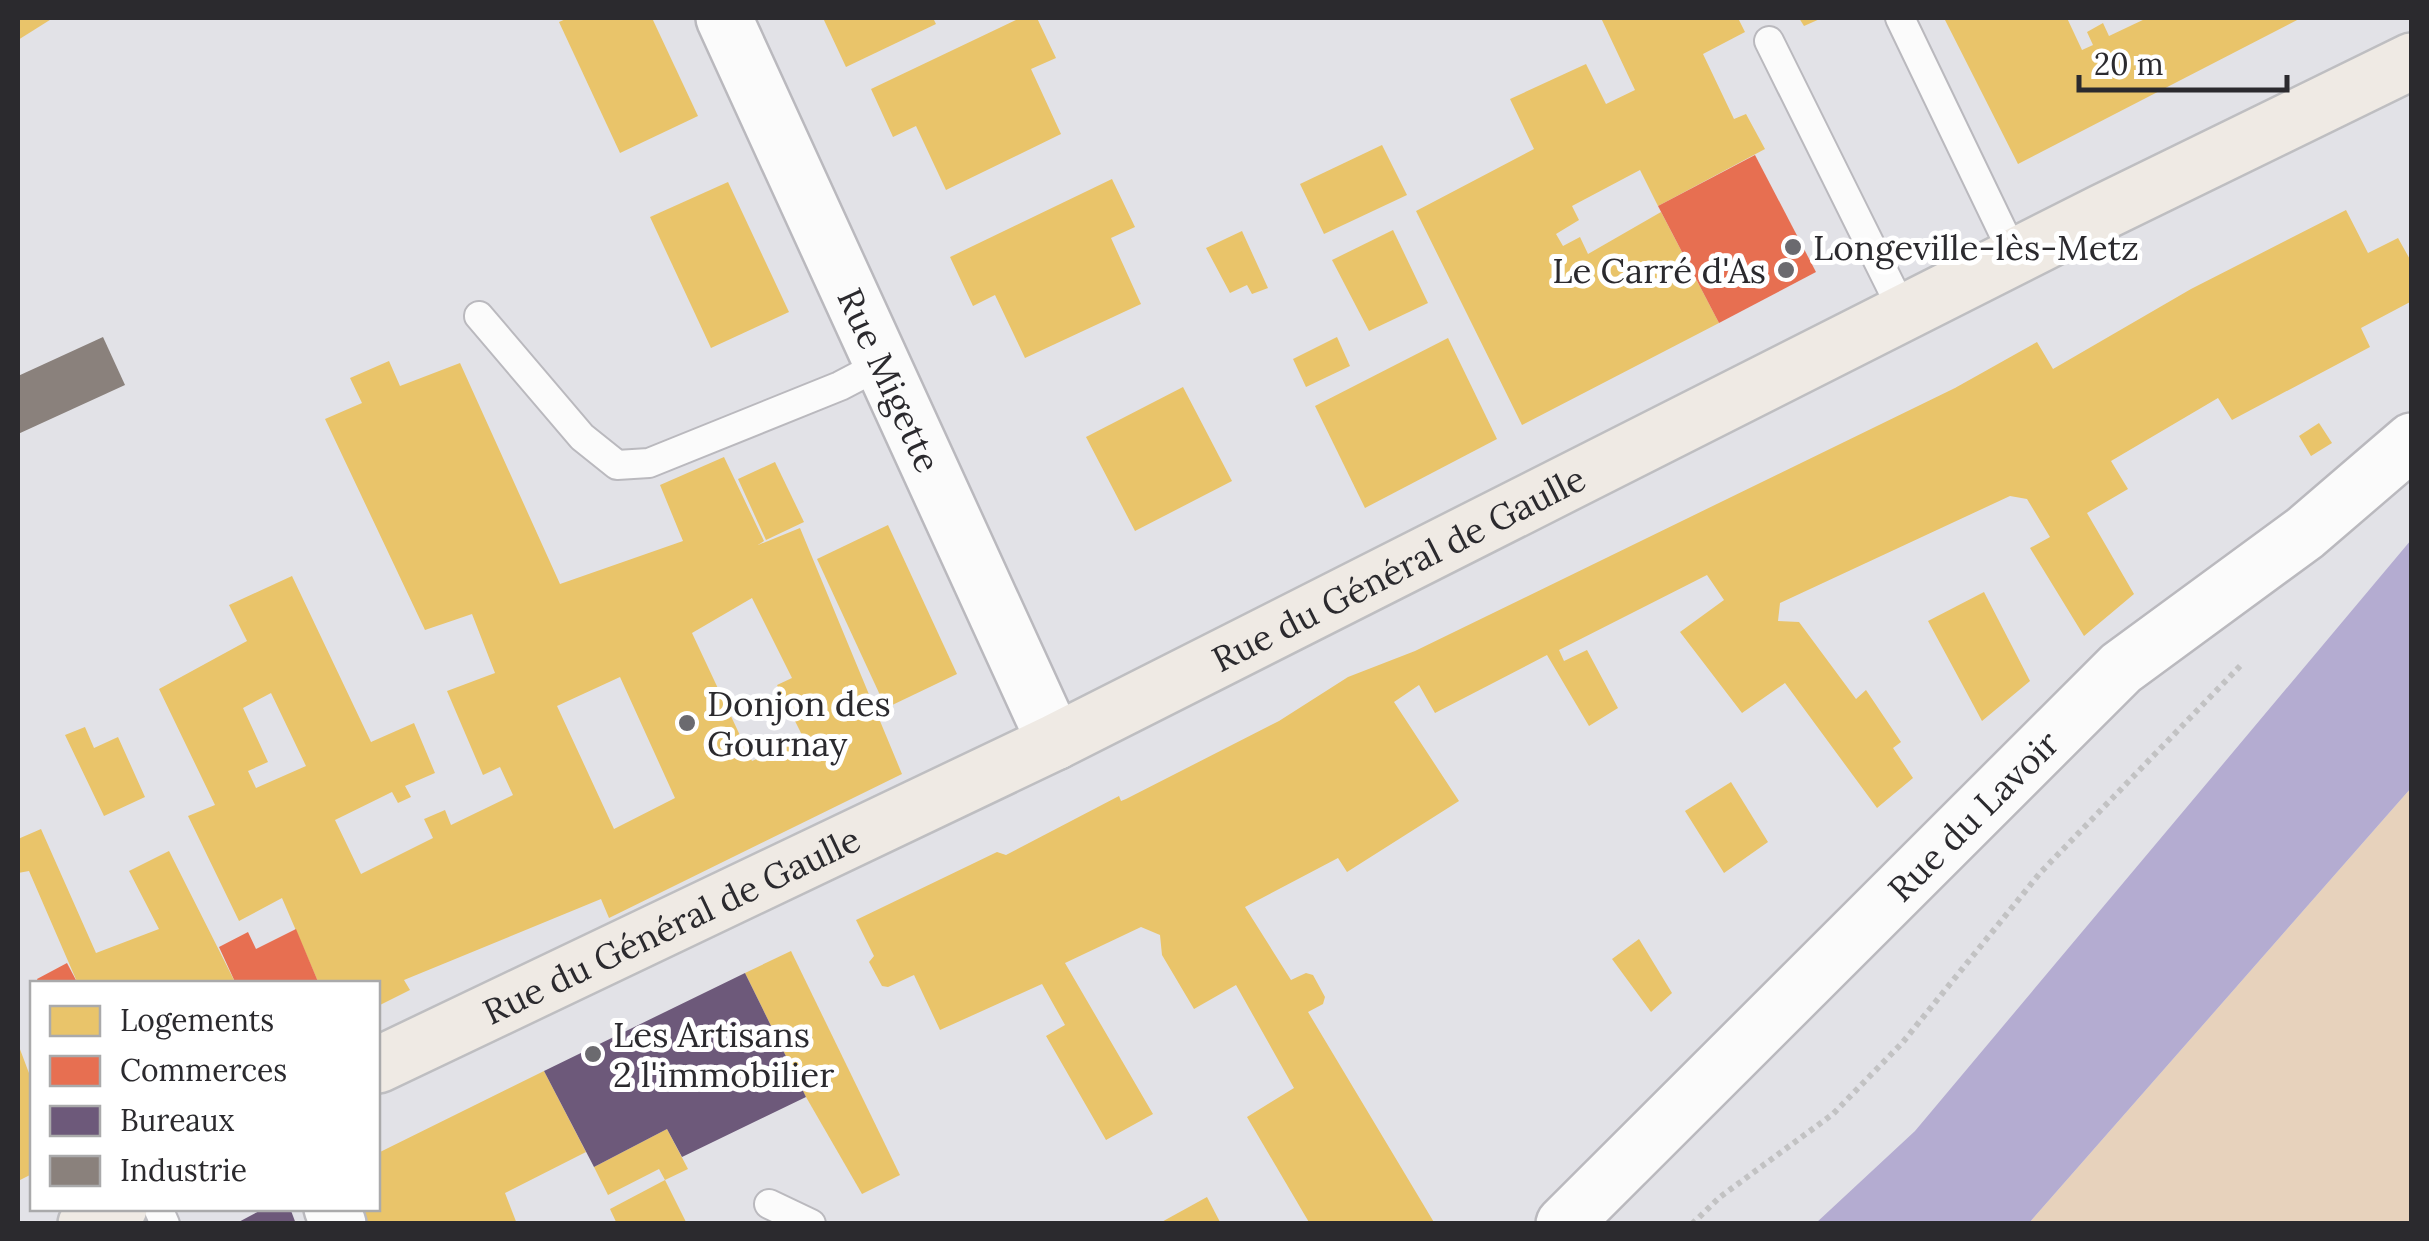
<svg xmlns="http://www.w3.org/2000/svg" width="2429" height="1241" font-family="Lora,serif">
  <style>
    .green { fill: #e7d2bc }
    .water { fill: #b4acd1 }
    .homes { fill: #e9c46a; fill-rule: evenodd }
    .shops { fill: #e76f51 }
    .offices { fill: #6d597a }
    .industry { fill: #8a817c }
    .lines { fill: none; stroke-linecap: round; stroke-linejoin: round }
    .service-casing { stroke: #bab9be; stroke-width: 32 }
    .minor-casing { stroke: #bab9be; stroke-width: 60 }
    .primary-casing { stroke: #bebec1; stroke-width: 60 }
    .path { stroke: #c2c2c3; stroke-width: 6; stroke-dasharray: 5 5; stroke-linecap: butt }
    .service { stroke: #fbfbfb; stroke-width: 28 }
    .minor { stroke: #fbfbfb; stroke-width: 55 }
    .primary { stroke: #efeae4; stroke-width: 55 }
    .poi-dot { fill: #6b6a6f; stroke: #fff; stroke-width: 4 }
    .labels { text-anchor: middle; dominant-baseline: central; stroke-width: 10; stroke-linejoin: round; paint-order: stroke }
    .poi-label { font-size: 35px; fill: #2b2a2e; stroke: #fff; text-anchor: start }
    .street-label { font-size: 35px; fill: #2b2a2e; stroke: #fff }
  </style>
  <rect width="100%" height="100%" fill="#e2e2e7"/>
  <polygon class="green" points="2411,788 2411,1223 2029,1223"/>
  <polygon class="water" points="2411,540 2411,788 2029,1223 1816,1223 1915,1131"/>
  <g class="homes">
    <polygon points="18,18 53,18 18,40"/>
    <polygon points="568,18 652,18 698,116 620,153 559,22"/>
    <polygon points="823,18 933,18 936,24 846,67"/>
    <polygon points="1020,18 1037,18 1056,58 1031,69 1061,134 946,190 916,126 893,137 871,89"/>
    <polygon points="1601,18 1738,18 1745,32 1703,54 1734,119 1746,114 1765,149 1658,206 1640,170 1572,206 1579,220 1556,234 1563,246 1580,237 1588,254 1661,212 1719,323 1522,425 1416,211 1534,149 1510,99 1586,64 1606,104 1635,90"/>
    <polygon points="1799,18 1822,18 1804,26"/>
    <polygon points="1944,18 2067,18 2082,50 2093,45 2087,32 2103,23 2109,36 2147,18 2301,18 2018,164"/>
    <polygon points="1382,145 1407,195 1324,234 1300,184"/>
    <polygon points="1112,179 1135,227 1111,238 1141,304 1025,358 995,295 973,306 950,257"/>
    <polygon points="728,182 789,312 711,348 650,217"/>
    <polygon points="2346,210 2368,253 2398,238 2412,263 2412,301 2361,328 2370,347 2264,403 2232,420 2218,398 2111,461 2128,489 2087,513 2134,594 2084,636 2030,548 2050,537 2027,499 2010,496 1780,603 1778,621 1799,622 1856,699 1866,690 1901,742 1893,748 1913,778 1877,808 1785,683 1742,713 1680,632 1724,600 1707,575 1559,650 1564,661 1587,650 1618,708 1589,726 1547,655 1435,713 1419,685 1394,702 1459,801 1347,872 1338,858 1245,907 1291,980 1306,973 1313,975 1325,997 1323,1004 1308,1012 1435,1224 1310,1224 1247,1117 1294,1088 1236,985 1194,1009 1162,955 1160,935 1141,927 1065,963 1153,1114 1106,1140 1046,1036 1065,1025 1042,984 940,1030 914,975 888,987 882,986 869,962 874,956 856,920 997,852 1006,855 1119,796 1121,801 1126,799 1279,721 1348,677 1415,651 1955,388 2037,342 2053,369 2191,289"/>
    <polygon points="1393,230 1428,303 1369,331 1332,260"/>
    <polygon points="1242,231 1268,288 1252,294 1247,285 1230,293 1206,248"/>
    <polygon points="1337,337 1350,366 1306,387 1293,359"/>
    <polygon points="1448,338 1497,439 1365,508 1315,406"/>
    <path d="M389 361 400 386 460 363 560 584 683 541 660 485 724 457 764 541 758 545 800 528 902 774 609 918 601 899 404 980 410 990 378 1006V984H319L282 898 239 921 188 816 215 805 159 689 247 641 229 605 292 576 371 742 414 723 435 773 405 786 411 797 398 803 392 792 335 820 361 874 433 838 424 819 445 810 451 825 513 795 500 767 483 775 447 691 495 673 472 614 425 630 325 419 362 403 350 378ZM752 598 792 678 777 685 804 739 752 761 692 633ZM620 677 675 798 614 829 557 706ZM271 693 306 766 256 788 248 771 268 762 243 708Z"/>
    <polygon points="1183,387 1232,481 1135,531 1086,437"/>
    <polygon points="2319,423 2332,443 2311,456 2299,436"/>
    <polygon points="775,462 804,522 766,540 738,479"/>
    <polygon points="888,525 957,674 886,708 817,559"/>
    <polygon points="1984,592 2030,681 1982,721 1928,621"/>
    <polygon points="85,727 94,748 118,737 145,797 104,816 65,735"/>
    <polygon points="1731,782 1768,842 1724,873 1685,811"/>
    <polygon points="41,829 96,953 159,929 129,871 169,851 236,984 78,984 29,871 18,873 18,839"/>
    <polygon points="1639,939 1672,993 1651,1012 1612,959"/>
    <polygon points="791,951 900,1175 862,1194 806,1097 745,973"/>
    <polygon points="18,1044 32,1081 32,1174 18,1181"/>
    <polygon points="544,1071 586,1152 505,1193 517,1224 360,1224 353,1208 378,1208 378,1153"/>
    <polygon points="667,1129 688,1169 665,1180 659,1169 608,1195 594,1167"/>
    <polygon points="665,1180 687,1224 617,1224 610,1209"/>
    <polygon points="1207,1197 1221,1224 1158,1224"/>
  </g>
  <g class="shops">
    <polygon points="1755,155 1816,272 1719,323 1658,206"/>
    <polygon points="296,929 319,984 236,984 219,947 248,932 256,949"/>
    <polygon points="67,963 78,984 39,984 37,979"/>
  </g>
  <g class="offices">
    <polygon points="745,973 806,1097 682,1157 667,1129 594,1167 544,1071"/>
    <polygon points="265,1208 290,1208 296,1224 235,1224"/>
  </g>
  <polygon class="industry" points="103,337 125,385 18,434 18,376"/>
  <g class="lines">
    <defs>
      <g id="service">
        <polyline points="1900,18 2015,257"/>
        <polyline points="1769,41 1904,313"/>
        <polyline points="479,316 582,437 617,465 649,463 840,386 882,364"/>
        <polyline points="769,1204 811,1224"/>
        <polyline points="158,1208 165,1224"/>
      </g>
      <g id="minor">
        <path id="s1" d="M724 18 1055 742"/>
        <polyline points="332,1208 338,1224"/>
        <path id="s2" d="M1564 1224 2121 668 2305 533 2412 441"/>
      </g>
      <g id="primary">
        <path id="s3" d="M378 1065 1055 742 2103 212 2412 61"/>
        <polyline points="86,1224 119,1208"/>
      </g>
    </defs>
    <use href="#service" class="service-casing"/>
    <use href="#minor" class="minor-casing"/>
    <use href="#primary" class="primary-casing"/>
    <polyline class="path" points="1692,1224 1720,1197 1833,1114 1903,1042 2040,873 2243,663"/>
    <use href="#service" class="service"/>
    <use href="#minor" class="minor"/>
    <use href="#primary" class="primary"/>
  </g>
  <g class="poi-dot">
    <circle cx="1793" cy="247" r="10"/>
    <circle cx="1786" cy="270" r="10"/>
    <circle cx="687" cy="723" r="10"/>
    <circle cx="593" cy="1054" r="10"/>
  </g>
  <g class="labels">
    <g class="poi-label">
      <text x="1813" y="247">Longeville-lès-Metz</text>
      <text x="1766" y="270" text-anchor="end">Le Carré d'As</text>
      <text x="707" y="703">Donjon des<tspan x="707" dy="40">Gournay</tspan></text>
      <text x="613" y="1034">Les Artisans<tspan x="613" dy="40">2 l'immobilier</tspan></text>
    </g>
    <g class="street-label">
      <text stroke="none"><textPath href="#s1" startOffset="398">Rue Migette</textPath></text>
      <text stroke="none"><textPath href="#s3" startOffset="1135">Rue du Général de Gaulle</textPath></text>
      <text stroke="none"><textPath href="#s2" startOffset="578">Rue du Lavoir</textPath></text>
      <text stroke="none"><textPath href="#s3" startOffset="325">Rue du Général de Gaulle</textPath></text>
    </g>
  </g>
  <rect width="2429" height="1241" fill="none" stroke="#2b2a2e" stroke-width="40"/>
  <rect x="30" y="981" width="350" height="230" fill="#ffffff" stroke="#aaaaab" stroke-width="2.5"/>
  <rect x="50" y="1006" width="50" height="30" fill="#e9c46a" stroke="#aaaaab" stroke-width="2.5"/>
  <text x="120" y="1031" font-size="30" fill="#2b2a2e">Logements</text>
  <rect x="50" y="1056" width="50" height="30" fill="#e76f51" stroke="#aaaaab" stroke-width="2.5"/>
  <text x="120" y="1081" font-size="30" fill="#2b2a2e">Commerces</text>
  <rect x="50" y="1106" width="50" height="30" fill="#6d597a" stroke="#aaaaab" stroke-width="2.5"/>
  <text x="120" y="1131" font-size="30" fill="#2b2a2e">Bureaux</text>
  <rect x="50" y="1156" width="50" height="30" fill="#8a817c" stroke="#aaaaab" stroke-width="2.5"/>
  <text x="120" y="1181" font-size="30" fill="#2b2a2e">Industrie</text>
  <path d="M2079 75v15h208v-15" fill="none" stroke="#2b2a2e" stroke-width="5"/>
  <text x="2094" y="75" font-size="30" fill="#2b2a2e" stroke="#ffffff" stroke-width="8" paint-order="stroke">20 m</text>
</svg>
